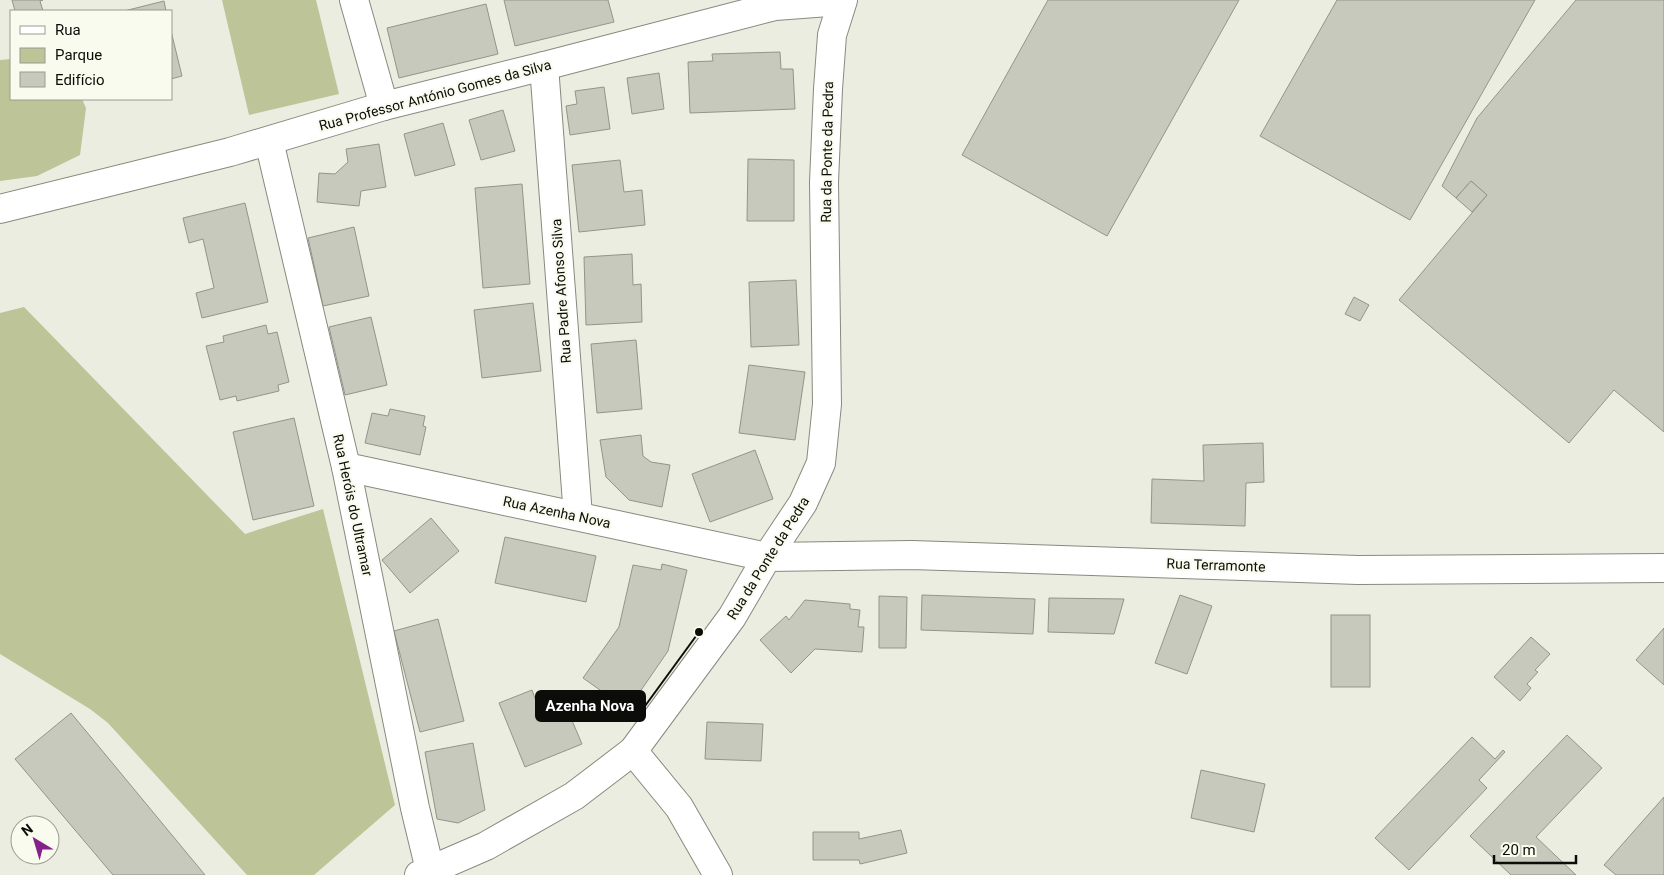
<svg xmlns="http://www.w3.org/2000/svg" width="1664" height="875" font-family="Roboto,sans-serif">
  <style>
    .green { fill: #bcc498 }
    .building { fill: #c6c9bc; stroke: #929588 }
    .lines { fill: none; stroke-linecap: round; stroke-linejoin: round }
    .street-casing { stroke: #888a7e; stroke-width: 30 }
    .secondary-casing { stroke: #888a7e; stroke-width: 30 }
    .street { stroke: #fff; stroke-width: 28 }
    .secondary { stroke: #fff; stroke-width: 28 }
    .labels { text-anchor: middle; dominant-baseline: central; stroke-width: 4; stroke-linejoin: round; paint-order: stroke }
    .street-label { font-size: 14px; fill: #0c0d08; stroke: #f8fbed }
    .leader { fill: none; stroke: #0c0d08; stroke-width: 2 }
    .callout-dot { fill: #0c0d08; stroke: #f8fbed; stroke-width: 2 }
    .callout { fill: #0c0d08; stroke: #0c0d08; stroke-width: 2 }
    .callout-label { font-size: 15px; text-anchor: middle; font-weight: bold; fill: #fff }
  </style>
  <rect width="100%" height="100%" fill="#ebede0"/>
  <g class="green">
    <polygon points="222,0 316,0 339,94 249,115"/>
    <polygon points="11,59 11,99 82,99 86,108 80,155 37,176 0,181 0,60"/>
    <polygon points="24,307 245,534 323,509 395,805 314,875 247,875 108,723 90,709 0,654 0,313"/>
  </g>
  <g class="building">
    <polygon points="12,0 43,0 40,1 43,11 15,11"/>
    <polygon points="504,0 608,0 614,22 515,46"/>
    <polygon points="1048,0 1239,0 1107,236 962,155"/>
    <polygon points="1337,0 1535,0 1410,220 1260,136"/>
    <polygon points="1576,0 1664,0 1664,432 1614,390 1569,443 1399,300 1487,195 1471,181 1456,198 1442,186 1477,118"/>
    <polygon points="164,1 166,11 124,11"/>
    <polygon points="486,4 498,54 399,78 387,28"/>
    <polygon points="171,31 182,76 171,79"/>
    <polygon points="780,52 781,69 793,69 795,109 690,113 688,62 713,61 712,54"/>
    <polygon points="659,73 664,109 632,114 627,78"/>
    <polygon points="604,87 610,129 570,135 566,106 577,104 575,91"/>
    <polygon points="503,110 515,151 481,160 469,120"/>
    <polygon points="443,123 455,165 415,176 404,134"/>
    <polygon points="379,144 386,187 361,191 359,206 317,202 319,173 335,174 348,162 346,149"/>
    <polygon points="748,159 794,160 794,221 747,221"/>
    <polygon points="620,160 624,192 642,190 645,225 579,232 572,165"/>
    <polygon points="1471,181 1487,195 1472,212 1456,198"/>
    <polygon points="522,184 530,284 483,288 475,188"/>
    <polygon points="245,203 268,302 202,318 196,293 214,288 203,239 189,243 183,218"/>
    <polygon points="354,227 369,296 323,306 308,238"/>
    <polygon points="632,254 633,285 641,284 642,322 586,325 584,257"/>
    <polygon points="796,280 799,345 751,347 749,282"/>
    <polygon points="1354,297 1369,305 1360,321 1345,314"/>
    <polygon points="533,303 541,371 482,378 474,310"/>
    <polygon points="371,317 387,385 345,395 329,327"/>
    <polygon points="266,325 268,334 277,332 289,382 278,385 279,391 237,401 236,396 220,400 206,346 224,342 223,336"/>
    <polygon points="636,340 642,409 597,413 591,344"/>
    <polygon points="749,365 805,372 795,440 739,433"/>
    <polygon points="390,409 425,416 423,426 426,427 420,455 365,443 372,413 388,416"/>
    <polygon points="294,418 314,506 253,520 233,432"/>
    <polygon points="641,435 643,456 651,462 670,465 662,507 629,500 606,477 600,440"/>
    <polygon points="1263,443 1264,482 1246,483 1245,526 1151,523 1152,479 1204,481 1203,445"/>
    <polygon points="755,450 773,499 710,522 692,474"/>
    <polygon points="431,518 459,551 410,593 382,560"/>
    <polygon points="505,537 596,556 586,602 495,583"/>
    <polygon points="662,564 687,570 668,651 624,715 603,700 607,695 583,678 619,627 633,565 661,570"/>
    <polygon points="922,595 1035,599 1033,634 921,630"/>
    <polygon points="1180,595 1212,606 1187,674 1155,663"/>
    <polygon points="879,596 907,597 906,648 879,648"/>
    <polygon points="1049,598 1124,599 1114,634 1048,632"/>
    <polygon points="805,600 850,604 850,609 860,610 858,627 864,627 862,652 815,649 791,673 760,640 786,616 789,620"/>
    <rect x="1331" y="615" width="39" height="72"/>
    <polygon points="438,619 464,721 420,732 394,631"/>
    <polygon points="1664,628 1664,685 1636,660"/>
    <polygon points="1531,637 1550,654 1535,670 1538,672 1527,684 1531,688 1520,701 1494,677"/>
    <polygon points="532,690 538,707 562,697 582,744 525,767 499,703"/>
    <polygon points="71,713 205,875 113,875 15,759"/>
    <polygon points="707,722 763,724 761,761 705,759"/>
    <polygon points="1567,735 1602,768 1536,837 1576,875 1511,875 1470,836"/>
    <polygon points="1472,737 1495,759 1503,750 1505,752 1479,780 1487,788 1409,870 1375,838"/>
    <polygon points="473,743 485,810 458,823 437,819 425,752"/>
    <polygon points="1201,770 1265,784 1254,832 1191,818"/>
    <polygon points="1664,797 1664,875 1616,875 1604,865"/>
    <polygon points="901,830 907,853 860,864 859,860 813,860 813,832 859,832 859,839"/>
  </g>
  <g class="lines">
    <defs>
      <g id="street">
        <polyline points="354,0 384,106"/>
        <polyline points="544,66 578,516"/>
        <polyline points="269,141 346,467 415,808 430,870"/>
        <polyline points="346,467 767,557 912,555 1358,570 1664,568"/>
      </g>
      <g id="secondary">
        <polyline points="0,209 230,152 384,106 544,66 775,6 842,1"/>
        <polyline points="633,751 679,807 718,875"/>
        <polyline points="419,875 486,846 574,796 633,751 732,617 767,557 803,503 821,463 827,404 824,182 828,89 832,35 843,0"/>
      </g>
    </defs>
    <use href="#street" class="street-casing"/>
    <use href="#secondary" class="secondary-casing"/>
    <use href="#street" class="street"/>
    <use href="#secondary" class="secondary"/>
  </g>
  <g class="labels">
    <g class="street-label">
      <text transform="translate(435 95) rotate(-15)">Rua Professor António Gomes da Silva</text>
      <text transform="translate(827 152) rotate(-89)">Rua da Ponte da Pedra</text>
      <text transform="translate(561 291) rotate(-94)">Rua Padre Afonso Silva</text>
      <text transform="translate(353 505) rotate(78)">Rua Heróis do Ultramar</text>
      <text transform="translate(557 512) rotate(12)">Rua Azenha Nova</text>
      <text transform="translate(768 558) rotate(-58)">Rua da Ponte da Pedra</text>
      <text transform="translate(1216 565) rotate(2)">Rua Terramonte</text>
    </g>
  </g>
  <path class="leader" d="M699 632L645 706"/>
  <circle class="callout-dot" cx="699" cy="632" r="5"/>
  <rect class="callout" x="536" y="691" width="109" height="30" rx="5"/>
  <g class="callout-label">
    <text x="590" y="711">Azenha Nova</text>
  </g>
  <rect x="10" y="10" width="162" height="90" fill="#f8fbed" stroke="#9a9c91"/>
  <rect x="20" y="26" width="25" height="8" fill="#ffffff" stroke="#9a9c91"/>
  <text x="55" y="35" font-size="15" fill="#0c0d08">Rua</text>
  <rect x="20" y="48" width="25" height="15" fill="#bcc498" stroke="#9a9c91"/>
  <text x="55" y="60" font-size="15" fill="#0c0d08">Parque</text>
  <rect x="20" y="72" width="25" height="15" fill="#c6c9bc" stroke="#9a9c91"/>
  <text x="55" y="85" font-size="15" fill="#0c0d08">Edifício</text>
  <g transform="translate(35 840) rotate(322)"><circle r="24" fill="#f8fbed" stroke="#9a9c91"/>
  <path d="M0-4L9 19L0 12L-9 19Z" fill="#85218a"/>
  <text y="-8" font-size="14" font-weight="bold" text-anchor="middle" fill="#0c0d08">N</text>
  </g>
  <path d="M1494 855v8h82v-8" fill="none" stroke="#0c0d08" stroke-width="2.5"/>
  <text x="1502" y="855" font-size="15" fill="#0c0d08" stroke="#f8fbed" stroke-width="4" paint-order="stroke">20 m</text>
</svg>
